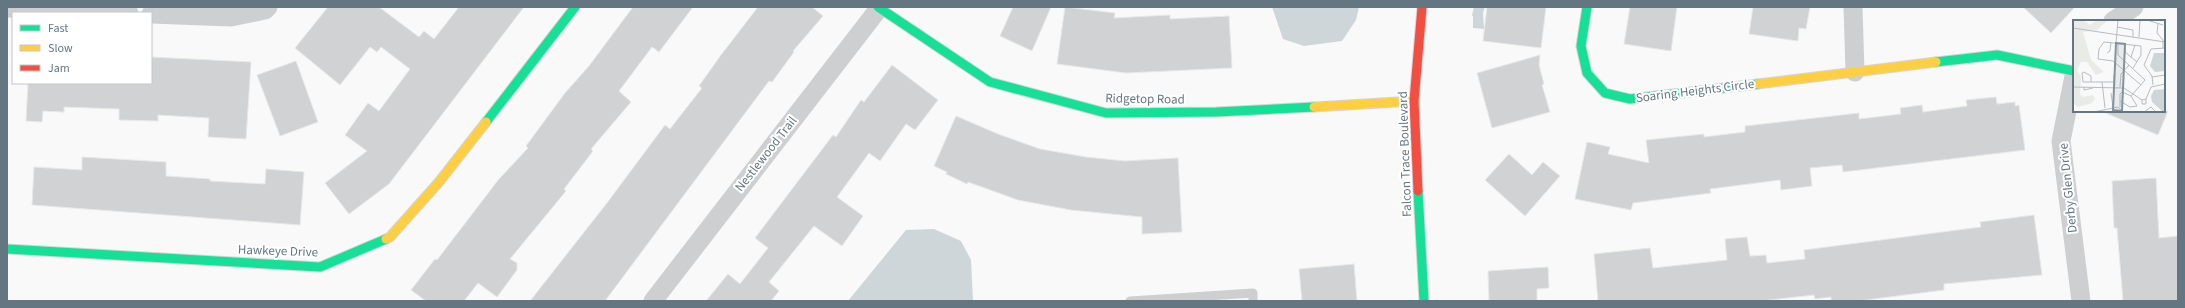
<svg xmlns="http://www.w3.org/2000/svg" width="2185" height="308" font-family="'Source Sans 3',sans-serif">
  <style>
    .water { fill: #ced6d9 }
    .building { fill: #d0d2d3; stroke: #e8e8e8 }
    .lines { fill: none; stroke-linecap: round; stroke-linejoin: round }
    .fast-casing { stroke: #d5d6d7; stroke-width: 11 }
    .slow-casing { stroke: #d5d6d7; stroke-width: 11 }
    .jam-casing { stroke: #d5d6d7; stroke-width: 11 }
    .lane { stroke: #cecfd0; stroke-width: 9 }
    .street { stroke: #cecfd0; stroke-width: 19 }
    .fast { stroke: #16e098; stroke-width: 9 }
    .slow { stroke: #ffcf43; stroke-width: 9 }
    .jam { stroke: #f24e42; stroke-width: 9 }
    .labels { text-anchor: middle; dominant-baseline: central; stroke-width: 4; stroke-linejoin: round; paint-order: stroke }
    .street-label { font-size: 13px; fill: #657683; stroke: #fff }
    .inset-road { fill: none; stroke: #b5bdc3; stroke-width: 1 }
    .view { fill: #84929c; fill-opacity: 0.15; stroke: #84929c; stroke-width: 2 }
    .inset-edge { fill: none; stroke: #657683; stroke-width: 2 }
  </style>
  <rect width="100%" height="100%" fill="#f9f9f9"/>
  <g class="water">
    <polygon points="1272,7 1359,7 1356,20 1342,41 1304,46 1283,39"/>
    <polygon points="1474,7 1485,7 1483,13 1484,29 1473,28 1473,17 1472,15"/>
    <polygon points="934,229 961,241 971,260 973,301 848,301 906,230"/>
  </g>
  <g class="building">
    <polygon points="328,7 379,7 419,37 424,31 434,39 459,7 524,7 389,184 349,214 325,183 367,151 345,135 368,103 379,111 410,69 381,47 377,52 370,47 340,85 295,48"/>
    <polygon points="633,7 693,7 659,52 652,47 619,91 631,102 591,149 593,151 564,189 566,191 510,259 517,263 517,270 497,297 478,283 464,301 426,301 411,290 435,259 437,260 499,179 528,148 526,146 565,93 589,66"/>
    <polygon points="758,7 812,7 823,16 793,51 794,52 772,82 769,81 605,301 530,301 607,203 665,125 670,129 702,88 699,86 721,55"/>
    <polygon points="1013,7 1051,7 1032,51 1000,36"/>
    <polygon points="1065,7 1115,13 1114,18 1170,15 1170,19 1229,16 1232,68 1126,73 1057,64"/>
    <polygon points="1487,7 1546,7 1541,48 1483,41"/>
    <polygon points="1630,7 1677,7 1671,51 1624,44"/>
    <polygon points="1753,7 1810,7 1806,29 1799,28 1798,41 1749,34"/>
    <polygon points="2023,7 2075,7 2051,33"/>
    <polygon points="1540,55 1539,65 1544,84 1542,85 1550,112 1492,128 1477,73"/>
    <polygon points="151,57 251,62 246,139 208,137 209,118 158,115 158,121 119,120 119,109 64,107 64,112 43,111 42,122 26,121 28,83 151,83"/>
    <polygon points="296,61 318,122 280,136 257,75"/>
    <polygon points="892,65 938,100 915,130 906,124 880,161 869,153 837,197 863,216 842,246 814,226 769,282 779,291 771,301 706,301 728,274 740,284 768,248 755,238 833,135 836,137 861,100 864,102"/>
    <polygon points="1996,97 1997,104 2015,102 2015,106 2019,105 2025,150 1843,172 1842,165 1810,168 1812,186 1781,190 1780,180 1710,189 1711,193 1633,203 1631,210 1575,199 1587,142 1610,147 1608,154 1649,163 1646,140 1704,134 1704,137 1745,132 1745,126 1859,113 1859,119 1901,114 1900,108 1922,105 1923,112 1967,106 1966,100"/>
    <polygon points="2101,111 2168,111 2158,135"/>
    <polygon points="956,116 998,134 1040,149 1086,157 1125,161 1178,158 1182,232 1142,234 1142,217 1071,210 1018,200 968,182 967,184 946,174 947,172 934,166"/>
    <polygon points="1509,154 1532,175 1543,162 1560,176 1525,216 1485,180"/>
    <polygon points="82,157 166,162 166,176 210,179 210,181 265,184 266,169 304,172 300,225 32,205 34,167 82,170"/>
    <polygon points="2156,178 2159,238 2178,236 2178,301 2123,301 2117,228 2114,228 2112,181"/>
    <polygon points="2034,215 2042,275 1944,284 1944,290 1858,301 1831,301 1831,297 1815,299 1814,295 1761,301 1598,301 1594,254 1650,248 1653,268 1727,260 1725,239 1747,237 1750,256 1766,255 1767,263 1805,259 1804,250 1981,227 1980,222"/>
    <polygon points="1354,264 1357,301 1302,301 1299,269"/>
    <polygon points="1548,267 1549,288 1537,289 1537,301 1489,301 1488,271"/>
  </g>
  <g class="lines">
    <defs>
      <g id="fast">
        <polyline points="878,7 990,82 1106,113 1216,112 1314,107"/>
        <polyline points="1587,7 1581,46 1587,73 1605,93 1630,99 1758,84"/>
        <polyline points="1936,62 1997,55 2074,71"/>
        <polyline points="486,122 575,7"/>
        <polyline points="1418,191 1424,301"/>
        <polyline points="7,249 320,267 386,239"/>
      </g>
      <g id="slow">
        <polyline points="1758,84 1936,62"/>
        <polyline points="1314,107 1414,101"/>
        <polyline points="386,239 390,237 439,182 486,122"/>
      </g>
      <polyline id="jam" points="1418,191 1414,101 1422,7"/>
    </defs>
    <use href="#fast" class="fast-casing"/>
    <use href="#slow" class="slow-casing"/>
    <use href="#jam" class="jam-casing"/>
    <polyline class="lane" points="1130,301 1253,293 1253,301"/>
    <g class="street">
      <polyline points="1853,7 1855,72"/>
      <polyline points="7,8 129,13"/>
      <polyline points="151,14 231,17 265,10 268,7"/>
      <polyline points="2113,21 2134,7"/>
      <polyline points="2074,76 2061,141 2081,301"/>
      <polyline points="653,301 880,7"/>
    </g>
    <use href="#fast" class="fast"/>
    <use href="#slow" class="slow"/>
    <use href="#jam" class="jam"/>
  </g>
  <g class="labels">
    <g class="street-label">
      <text transform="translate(1695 91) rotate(-7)">Soaring Heights Circle</text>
      <text transform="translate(1145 99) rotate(1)">Ridgetop Road</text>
      <text transform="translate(766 154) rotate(-52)">Nestlewood Trail</text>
      <text transform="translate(1405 154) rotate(-92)">Falcon Trace Boulevard</text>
      <text transform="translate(2068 188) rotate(-96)">Derby Glen Drive</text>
      <text transform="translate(278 251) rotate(2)">Hawkeye Drive</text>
    </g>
  </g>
  <g transform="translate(2073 20)">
    <rect width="92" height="92" fill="#f9f9f9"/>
    <path d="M0 0H10L17 5 24 0H35L24 10 10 12 18 40 31 52 23 55 14 42H8L4 50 8 57 7 74 10 77 20 75 22 79 19 83 5 87 1 84Z" fill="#e8ebe6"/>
    <path d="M81 33H92V51L82 52 77 46ZM92 69V92H90L79 82 78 76 81 70Z" fill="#ced6d9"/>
    <path class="inset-road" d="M74 0 90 5M85 4 84 13 90 20V28M44 7 60 10V17M0 8 92 22M66 17 67 0M43 23 45 0M45 23V35L72 60 58 76M52 24V32L64 42M34 33 37 31 38 22M58 37 62 25M60 48 68 35V26L31 22 26 29 25 39 40 41 68 65M79 57 92 55M18 62V56L11 52 9 53 10 62H41V55M29 62 32 88M80 65 79 56 71 45 78 29 92 28M0 67 51 68 69 80 73 79V84H69V80M11 67V70L20 68M47 67 48 54 56 45M38 73 40 87M73 79 78 67 92 64M47 87V74L49 72 58 76 64 86 57 87 47 81M21 92 45 87 50 92M71 92 78 87 83 92"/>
    <path class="view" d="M43 23 52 24 49 91 40 90Z"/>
    <rect width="92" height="92" class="inset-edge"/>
  </g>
  <rect width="2185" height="308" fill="none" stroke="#657683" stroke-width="16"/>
  <rect x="12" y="12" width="140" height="72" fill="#ffffff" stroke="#c1c8cd"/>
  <rect x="20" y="25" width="20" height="6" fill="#16e098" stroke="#c1c8cd"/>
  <text x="48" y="32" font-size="12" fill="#657683">Fast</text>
  <rect x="20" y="45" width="20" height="6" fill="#ffcf43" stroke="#c1c8cd"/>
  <text x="48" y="52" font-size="12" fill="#657683">Slow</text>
  <rect x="20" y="65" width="20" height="6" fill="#f24e42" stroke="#c1c8cd"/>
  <text x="48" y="72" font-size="12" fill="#657683">Jam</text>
</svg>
